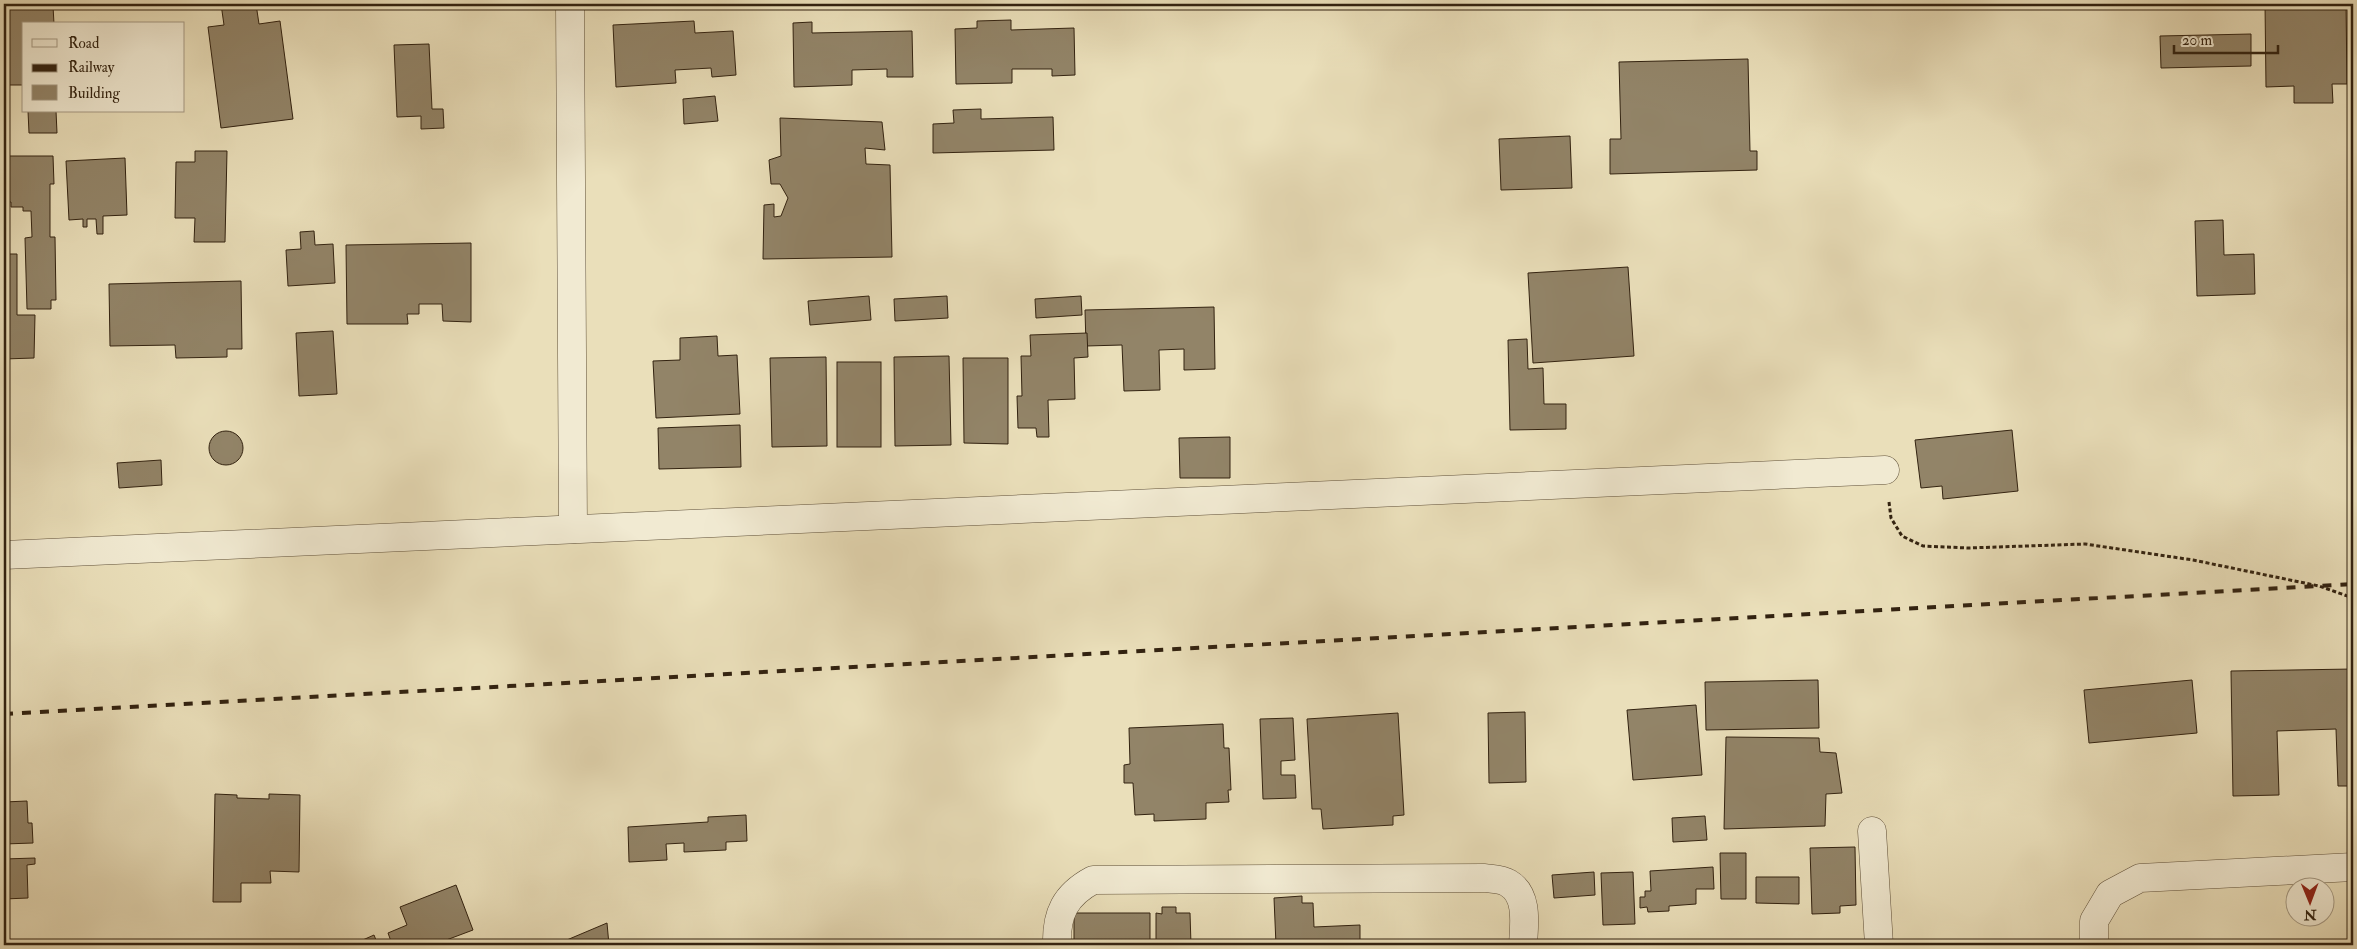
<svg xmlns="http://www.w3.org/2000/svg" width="2357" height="949" font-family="'IM FELL Double Pica',serif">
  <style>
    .building { fill: #928468; stroke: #322210 }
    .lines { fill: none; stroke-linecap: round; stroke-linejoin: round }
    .minor-casing { stroke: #60513a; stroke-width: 29 }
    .path { stroke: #322210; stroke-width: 3; stroke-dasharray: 4 2.5; stroke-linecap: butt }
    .minor { stroke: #f1ead2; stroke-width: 28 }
    .rail { stroke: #322210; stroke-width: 4; stroke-dasharray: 9 9; stroke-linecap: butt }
  </style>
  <rect width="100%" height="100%" fill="#eadfba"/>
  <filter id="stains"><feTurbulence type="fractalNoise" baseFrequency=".004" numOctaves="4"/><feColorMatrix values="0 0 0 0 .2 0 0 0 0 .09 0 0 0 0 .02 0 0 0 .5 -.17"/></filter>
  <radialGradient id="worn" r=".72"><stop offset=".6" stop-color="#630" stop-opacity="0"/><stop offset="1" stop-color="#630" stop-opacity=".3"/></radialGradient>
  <g class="building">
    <polygon points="221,4 256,4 259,24 280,21 293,119 221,128 208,27 224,25"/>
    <polygon points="2265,4 2346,4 2347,84 2332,84 2333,103 2294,103 2294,86 2266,87"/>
    <polygon points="53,6 54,24 24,24 24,85 7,85 7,95 4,95 4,8"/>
    <polygon points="1011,20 1011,30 1074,28 1075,75 1052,76 1052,69 1012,69 1012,83 956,84 955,29 977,28 977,21"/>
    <polygon points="694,21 695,33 733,31 736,75 712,77 711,68 675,70 676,83 616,87 613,25"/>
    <polygon points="812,22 812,33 912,31 913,77 887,77 887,69 852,70 852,85 794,87 793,23"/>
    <polygon points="2251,34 2251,66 2161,68 2160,36"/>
    <polygon points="429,44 432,109 443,109 444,128 421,129 421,116 397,117 394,45"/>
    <polygon points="1748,59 1750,151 1757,151 1757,170 1610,174 1610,139 1621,139 1619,62"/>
    <polygon points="715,96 718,121 684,124 683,99"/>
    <polygon points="981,109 981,119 1053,117 1054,150 933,153 933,124 954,123 953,110"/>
    <polygon points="28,111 56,111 57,133 29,133"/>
    <polygon points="780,118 882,122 885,150 865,148 866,164 890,165 892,257 763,259 764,205 774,204 774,217 781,216 788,198 780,184 771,184 769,160 781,156"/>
    <polygon points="1570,136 1572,188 1501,190 1499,139"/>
    <polygon points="195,151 227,151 225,242 194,242 195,218 175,218 176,162 195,162"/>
    <polygon points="4,156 53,156 54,184 50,184 50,237 55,237 56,300 51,300 51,309 27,309 25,238 32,237 31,211 23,211 23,207 11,207 11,202 4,202"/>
    <polygon points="125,158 127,215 103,216 103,234 97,234 96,219 87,219 87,227 83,227 83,219 69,220 66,161"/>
    <polygon points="2223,220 2224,255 2254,254 2255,294 2197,296 2195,221"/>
    <polygon points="314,231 315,245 333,244 335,283 288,286 286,250 301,249 300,232"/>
    <polygon points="471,243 471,322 443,321 442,304 419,304 419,314 407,314 408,324 347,324 346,245"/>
    <polygon points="4,254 17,254 17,315 35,315 34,358 4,359"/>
    <polygon points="1628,267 1634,356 1533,363 1528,273"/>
    <polygon points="241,281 242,349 227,349 227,357 176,358 175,345 110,346 109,284"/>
    <polygon points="869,296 871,320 810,325 808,301"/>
    <polygon points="947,296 948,318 895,321 894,299"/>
    <polygon points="1081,296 1082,315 1036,318 1035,299"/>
    <polygon points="1214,307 1215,369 1184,370 1184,349 1159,350 1160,390 1124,391 1122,345 1086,346 1085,310"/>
    <polygon points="333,331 337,394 299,396 296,333"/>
    <polygon points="1087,333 1088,357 1074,358 1075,399 1048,400 1049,437 1037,437 1036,428 1018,428 1017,396 1022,396 1021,356 1031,356 1030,335"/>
    <polygon points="717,336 718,356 737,355 740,414 656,418 653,361 680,360 680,338"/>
    <polygon points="1527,339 1528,369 1543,368 1544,404 1566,404 1566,429 1510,430 1508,340"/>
    <polygon points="949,356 951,445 895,446 894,357"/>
    <polygon points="826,357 827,446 772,447 770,358"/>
    <polygon points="963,358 1008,358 1008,444 964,443"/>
    <rect x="837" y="362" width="44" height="85"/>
    <polygon points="740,425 741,467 659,469 658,428"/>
    <polygon points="2012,430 2018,491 1943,499 1942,486 1921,488 1915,440"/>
    <circle cx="226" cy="448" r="17"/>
    <polygon points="1230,437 1230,478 1180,478 1179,438"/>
    <polygon points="161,460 162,485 119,488 117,463"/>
    <polygon points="2353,669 2353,786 2338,786 2336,729 2277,731 2279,795 2233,796 2231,671"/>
    <polygon points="1818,680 1819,728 1706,730 1705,682"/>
    <polygon points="2192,680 2197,733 2089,743 2084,690"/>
    <polygon points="1696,705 1702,775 1633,780 1627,710"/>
    <polygon points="1525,712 1526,782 1489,783 1488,713"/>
    <polygon points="1398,713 1404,815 1393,816 1393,825 1323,829 1321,809 1312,809 1307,719"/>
    <polygon points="1293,718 1295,760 1281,761 1281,775 1295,775 1296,798 1263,799 1260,719"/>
    <polygon points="1223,724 1224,748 1229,748 1231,790 1228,790 1229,802 1206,803 1206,819 1154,821 1154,814 1135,815 1133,783 1124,783 1124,765 1130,764 1129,728"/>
    <polygon points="1726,737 1819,738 1820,752 1836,753 1842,793 1826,794 1825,826 1724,829"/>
    <polygon points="215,794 237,795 237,798 269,799 269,794 300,795 299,872 270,871 271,883 241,883 241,902 213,902"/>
    <polygon points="27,801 28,823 32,823 33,843 4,844 4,802"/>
    <polygon points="746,815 747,841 726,842 726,850 684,852 684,843 666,844 667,860 629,862 628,827 708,822 708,817"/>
    <polygon points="1705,816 1707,840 1673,842 1672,818"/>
    <polygon points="1855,847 1856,905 1840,906 1840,913 1812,914 1810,848"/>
    <polygon points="1720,853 1746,853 1746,899 1721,899"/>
    <polygon points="35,858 35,864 27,865 28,898 4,899 4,859"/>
    <polygon points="1713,867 1714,889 1696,889 1696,904 1669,906 1669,911 1648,912 1647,907 1640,908 1640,897 1645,897 1645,891 1651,891 1650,871"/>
    <polygon points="1594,872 1595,895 1554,898 1552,875"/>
    <polygon points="1633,872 1635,924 1603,925 1601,873"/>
    <polygon points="1756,877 1799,877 1799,904 1756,903"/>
    <polygon points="456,885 473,930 433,945 388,945 392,944 388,933 407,925 400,907"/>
    <polygon points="1302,896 1302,903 1313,903 1314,927 1360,925 1360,945 1276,945 1274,898"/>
    <polygon points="1162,907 1176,907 1176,913 1190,913 1191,945 1156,945 1156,913 1162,914"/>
    <polygon points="1074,913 1150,913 1150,942 1074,943"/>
    <polygon points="607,923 609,945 555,945"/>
    <polygon points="374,935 378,945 357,945 356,943"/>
  </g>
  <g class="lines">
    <defs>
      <g id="minor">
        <polyline points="570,4 573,529"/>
        <polyline points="4,555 1885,470"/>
        <polyline points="1872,831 1879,945"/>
        <path d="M1057 945C1056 914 1065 895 1093 880L1485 878C1492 879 1502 879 1508 883 1529 895 1524 925 1523 945"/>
        <polyline points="2094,945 2094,921 2110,894 2140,878 2353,867"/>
      </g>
    </defs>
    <use href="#minor" class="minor-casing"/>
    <polyline class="path" points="1889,502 1891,518 1902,536 1923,546 1968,548 2085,544 2193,560 2319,586 2353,598"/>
    <use href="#minor" class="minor"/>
    <polyline class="rail" points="4,714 2353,584"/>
  </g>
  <rect width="2357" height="949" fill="none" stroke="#eadfba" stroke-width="20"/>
  <rect x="5" y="5" width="2347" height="939" fill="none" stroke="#322210" stroke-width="2.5"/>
  <rect x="10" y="10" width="2337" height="929" fill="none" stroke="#322210"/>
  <rect x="22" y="22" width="162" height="90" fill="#f1ead2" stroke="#a59a84"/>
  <rect x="32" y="39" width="25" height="8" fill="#f1ead2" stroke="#a59a84"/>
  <text x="68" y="48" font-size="15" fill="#322210">Road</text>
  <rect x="32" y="64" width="25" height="8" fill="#322210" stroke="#a59a84"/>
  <text x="68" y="72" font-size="15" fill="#322210">Railway</text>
  <rect x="32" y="85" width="25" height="15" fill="#928468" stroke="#a59a84"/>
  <text x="68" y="98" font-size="15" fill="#322210">Building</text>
  <g transform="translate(2310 902) rotate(179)"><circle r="24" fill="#f1ead2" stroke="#a59a84"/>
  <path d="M0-4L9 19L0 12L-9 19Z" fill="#8f2418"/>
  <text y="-8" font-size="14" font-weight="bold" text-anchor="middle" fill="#322210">N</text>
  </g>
  <path d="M2174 45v8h104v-8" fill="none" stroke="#322210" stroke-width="2.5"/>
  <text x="2182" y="45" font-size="15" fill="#322210" stroke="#f1ead2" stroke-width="4" paint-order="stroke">20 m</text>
  <rect width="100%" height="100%" filter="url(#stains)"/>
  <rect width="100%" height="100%" fill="url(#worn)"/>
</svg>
